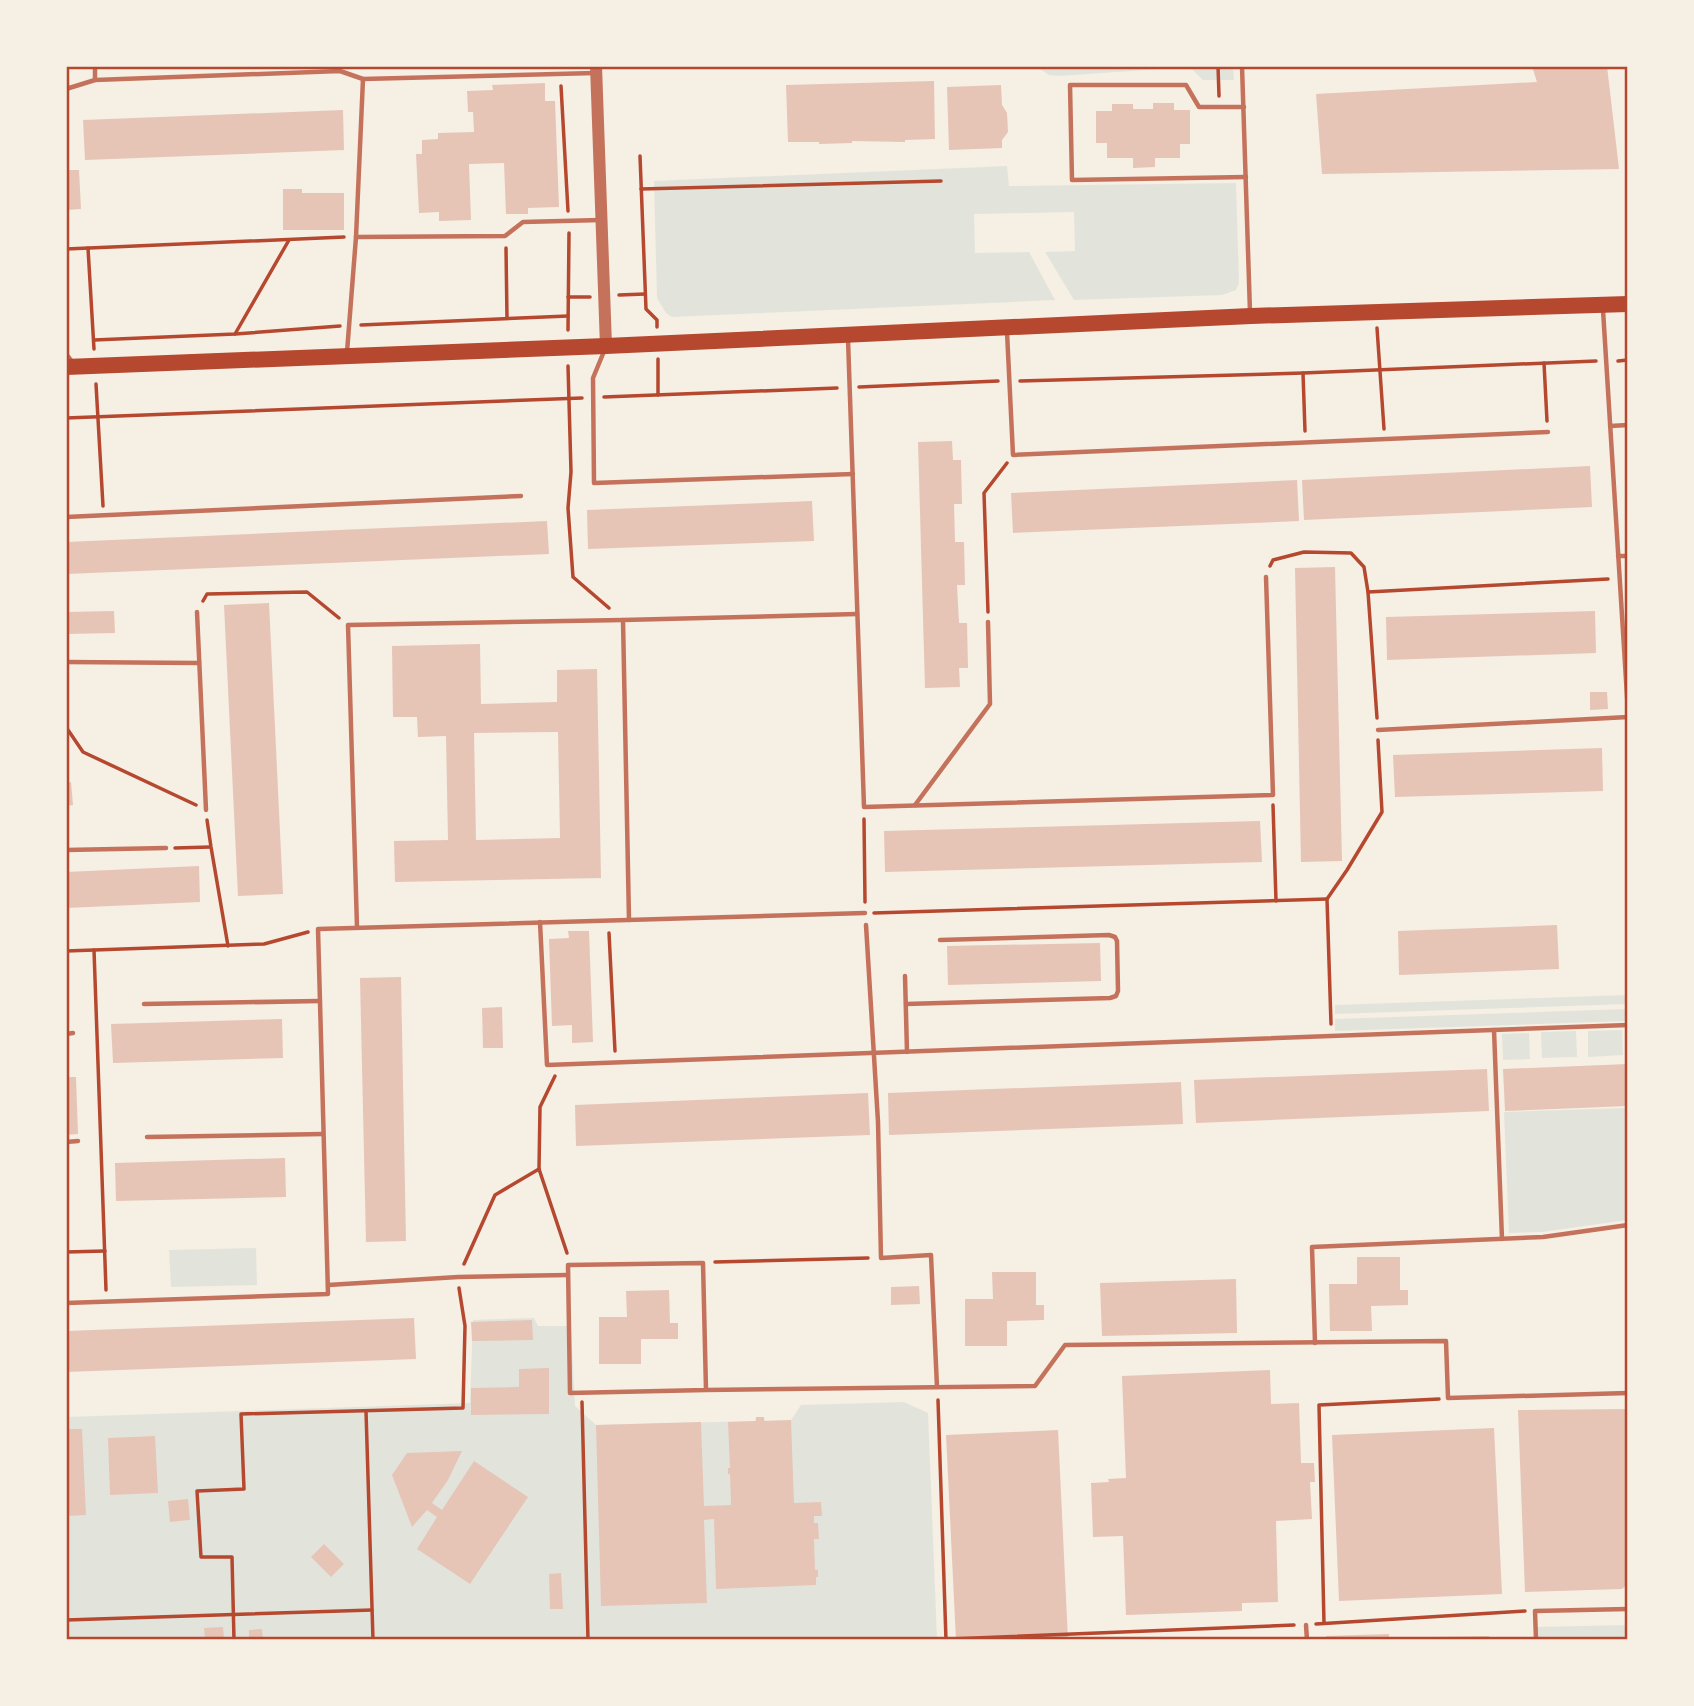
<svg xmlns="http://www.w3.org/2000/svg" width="1694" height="1706" font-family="Raleway,sans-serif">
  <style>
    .green { fill: #e2e4dc }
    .building { fill: #e6c5b7; fill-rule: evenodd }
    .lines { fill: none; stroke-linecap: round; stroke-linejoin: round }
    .path { stroke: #b5482f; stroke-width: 3.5 }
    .service { stroke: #c5725c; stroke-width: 4.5 }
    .tertiary { stroke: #c5725c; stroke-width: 12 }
    .primary { stroke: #b5482f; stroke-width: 16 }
    .neatline { fill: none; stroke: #b5482f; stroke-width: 2.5 }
  </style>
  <rect width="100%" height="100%" fill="#f6efe4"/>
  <g class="green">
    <polygon points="1037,67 1233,67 1234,80 1203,80 1190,67 1058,76 1049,75"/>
    <polygon points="1007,166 1009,186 1236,183 1239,283 1236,290 1222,295 1074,300 1045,252 1075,251 1074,212 974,214 975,253 1029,252 1055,300 672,317 666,313 657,298 654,181"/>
    <polygon points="1627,995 1627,1004 1335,1014 1335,1005"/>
    <polygon points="1627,1009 1627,1021 1335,1031 1335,1019"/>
    <polygon points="1622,1030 1623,1055 1588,1057 1588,1031"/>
    <polygon points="1576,1031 1577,1057 1542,1058 1541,1032"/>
    <polygon points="1529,1033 1530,1059 1503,1060 1502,1034"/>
    <polygon points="1627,1108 1627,1220 1542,1232 1509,1233 1504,1112"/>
    <polygon points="256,1248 257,1285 171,1287 169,1250"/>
    <polygon points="534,1318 538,1326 571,1326 575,1406 596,1425 755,1421 756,1417 764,1417 765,1421 791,1420 801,1405 904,1402 928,1413 937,1639 67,1639 66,1417 470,1403 473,1320"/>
    <polygon points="1627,1625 1627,1639 1536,1639 1536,1627"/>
  </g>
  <g class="building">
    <polygon points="1532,66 1607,66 1619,169 1322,174 1316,94 1537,82"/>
    <polygon points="934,81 935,139 905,140 905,142 852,141 852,143 819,144 819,142 788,142 786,85"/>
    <polygon points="545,83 545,101 555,101 559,207 528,208 528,214 506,214 504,163 469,164 471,220 439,221 439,212 419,213 416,154 422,154 422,140 438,139 438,133 474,132 473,112 468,112 467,91 493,90 492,85"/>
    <polygon points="1001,85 1002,105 1007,113 1008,132 1002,140 1002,148 949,150 947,87"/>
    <polygon points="1153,103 1174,103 1174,110 1190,110 1190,144 1180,144 1180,158 1155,158 1155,167 1133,168 1133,158 1107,158 1107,143 1096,143 1096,111 1112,111 1112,104 1133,104 1133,109 1153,109"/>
    <polygon points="343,110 344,150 85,160 83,120"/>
    <polygon points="66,170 79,170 81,209 66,210"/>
    <polygon points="283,189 302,189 302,193 344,193 344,230 283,230"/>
    <polygon points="952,441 953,460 961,460 962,504 954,504 955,542 964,542 965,585 957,585 959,623 967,623 968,668 959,668 960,687 925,688 918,442"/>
    <polygon points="1590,466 1592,507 1304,520 1302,480"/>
    <polygon points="1297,480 1299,521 1013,533 1011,493"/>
    <polygon points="812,501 814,541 588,549 587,510"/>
    <polygon points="547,521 549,554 66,574 66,542"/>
    <polygon points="1335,567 1342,861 1301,862 1295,568"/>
    <polygon points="269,603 283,894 238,896 224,605"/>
    <polygon points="114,611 115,633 66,634 66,612"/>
    <polygon points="1595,611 1596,653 1387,660 1386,617"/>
    <path d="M480 644 481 704 557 702V670L597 669 601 878 395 882 394 841 448 840 446 736 418 737 417 717H393L392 646ZM558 732 560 838 476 840 474 733Z"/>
    <polygon points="1590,692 1607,692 1608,709 1590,710"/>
    <polygon points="1602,748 1603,791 1395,797 1393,755"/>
    <polygon points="71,782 73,805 66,806 66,783"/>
    <polygon points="1260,821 1262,862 885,872 884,831"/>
    <polygon points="199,866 200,902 66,908 66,872"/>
    <polygon points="1557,925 1559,969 1399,975 1398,931"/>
    <polygon points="568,931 589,931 593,1042 572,1043 572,1025 552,1026 549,939 569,938"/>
    <polygon points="1100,943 1101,981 948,985 947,946"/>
    <polygon points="401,977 406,1241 366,1242 360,978"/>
    <polygon points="502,1007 503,1048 483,1048 482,1008"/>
    <polygon points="282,1019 283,1058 113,1063 111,1024"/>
    <polygon points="1628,1064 1628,1106 1505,1111 1503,1069"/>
    <polygon points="1487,1069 1489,1111 1196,1123 1194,1080"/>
    <polygon points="66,1077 76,1077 78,1134 66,1135"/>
    <polygon points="1181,1082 1183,1124 889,1135 888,1093"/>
    <polygon points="868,1093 870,1135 576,1146 575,1105"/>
    <polygon points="285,1158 286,1197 116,1201 115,1163"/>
    <polygon points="1357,1257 1400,1257 1400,1290 1408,1290 1408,1305 1371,1306 1372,1331 1330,1331 1329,1284 1357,1284"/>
    <polygon points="992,1272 1036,1272 1036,1305 1044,1305 1044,1320 1007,1321 1007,1346 965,1346 965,1299 993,1299"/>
    <polygon points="1236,1279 1237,1333 1102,1336 1100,1283"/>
    <polygon points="919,1286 920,1304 891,1305 891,1287"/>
    <polygon points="669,1290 670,1323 678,1323 678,1339 641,1339 641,1364 599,1364 599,1317 627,1317 626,1291"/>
    <polygon points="414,1318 416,1359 66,1372 66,1331"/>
    <polygon points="532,1320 533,1340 472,1341 471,1322"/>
    <polygon points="549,1368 549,1414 471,1415 471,1388 519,1387 519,1369"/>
    <polygon points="1270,1370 1271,1404 1299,1403 1301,1463 1314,1463 1315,1482 1310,1482 1312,1519 1276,1521 1278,1602 1242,1603 1242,1611 1126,1615 1123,1536 1093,1537 1091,1483 1109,1482 1108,1479 1126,1478 1122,1376"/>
    <polygon points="1628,1409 1628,1584 1622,1589 1525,1592 1518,1410"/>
    <polygon points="756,1417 764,1417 764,1421 791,1420 794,1503 821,1502 822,1516 814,1516 814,1523 818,1523 819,1539 814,1539 815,1570 818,1570 818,1577 816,1577 816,1585 716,1589 714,1519 704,1520 707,1603 601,1606 596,1425 701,1422 704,1506 731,1505 730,1474 728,1474 728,1468 730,1468 728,1422 756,1421"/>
    <polygon points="1494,1428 1502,1594 1339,1601 1332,1435"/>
    <polygon points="66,1429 82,1429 86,1515 66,1516"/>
    <polygon points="1058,1430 1068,1640 956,1640 946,1435"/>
    <polygon points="155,1436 158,1493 110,1495 108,1438"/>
    <polygon points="462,1451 448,1480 432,1503 442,1510 474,1461 528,1497 470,1584 417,1549 437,1517 427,1510 412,1527 392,1475 407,1453"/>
    <polygon points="188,1499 190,1520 170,1522 168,1501"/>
    <polygon points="324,1544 344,1564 331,1577 311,1557"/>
    <polygon points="561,1573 563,1609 550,1609 549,1574"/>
    <polygon points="223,1627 224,1638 205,1639 204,1628"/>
    <polygon points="262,1629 263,1640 249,1640 249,1630"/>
    <polygon points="1389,1634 1389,1640 1327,1640 1326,1636"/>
    <polygon points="1489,1636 1489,1640 1426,1640 1426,1637"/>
  </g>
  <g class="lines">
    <g class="path">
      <polyline points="1218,66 1219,96"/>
      <polyline points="561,86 568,211"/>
      <polyline points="640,156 646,309 657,320 657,327"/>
      <polyline points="641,189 941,181"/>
      <polyline points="88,248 94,349"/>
      <polyline points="506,248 507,318"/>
      <polyline points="66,249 344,237"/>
      <polyline points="619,295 645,294"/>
      <polyline points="568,297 590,297"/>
      <polyline points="361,325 568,316"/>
      <polyline points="1377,328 1384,429"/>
      <polyline points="568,330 569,233"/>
      <polyline points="235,334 289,240"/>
      <polyline points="94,340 235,334 340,326"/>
      <polyline points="658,359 658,395"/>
      <polyline points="1618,361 1628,360"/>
      <polyline points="1544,363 1547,421"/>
      <polyline points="568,366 571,472 568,508 573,577 609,608"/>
      <polyline points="1303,373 1305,431"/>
      <polyline points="1020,381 1303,373 1596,361"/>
      <polyline points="96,384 103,506"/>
      <polyline points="859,387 998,381"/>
      <polyline points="604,397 837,388"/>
      <polyline points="66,418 582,398"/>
      <polyline points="1270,566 1273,560 1304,552 1351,553 1364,567 1368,592 1608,579"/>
      <polyline points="1368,592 1377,718"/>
      <polyline points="203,601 207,594 307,592 339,618"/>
      <polyline points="988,612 984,493 1007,463"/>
      <polyline points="66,727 83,752 196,805"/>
      <polyline points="1273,805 1276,901"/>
      <polyline points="864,819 865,902"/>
      <polyline points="207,820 211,847 228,946"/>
      <polyline points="175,848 210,847"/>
      <polyline points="874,913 1327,899"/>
      <polyline points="609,933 615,1051"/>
      <polyline points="94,950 106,1290"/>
      <polyline points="66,951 264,944 308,932"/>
      <polyline points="1331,1024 1327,899 1347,870 1382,812 1378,740"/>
      <polyline points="555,1076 540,1107 539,1169 567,1253"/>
      <polyline points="66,1252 105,1251"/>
      <polyline points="715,1262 868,1258"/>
      <polyline points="464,1264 495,1195 539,1169"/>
      <polyline points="938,1400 946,1640"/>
      <polyline points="582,1402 588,1640"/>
      <polyline points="366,1411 373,1640"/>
      <polyline points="66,1620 372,1610"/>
      <polyline points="1324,1623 1319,1405 1439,1399"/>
      <polyline points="1316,1624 1525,1611"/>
      <polyline points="234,1640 232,1557 201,1557 197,1491 244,1489 241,1414 463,1408 465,1326 459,1288"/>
      <polyline points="926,1640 1294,1625"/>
    </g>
    <g class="service">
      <polyline points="95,66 95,80"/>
      <polyline points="1242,66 1250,312"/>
      <polyline points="66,89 95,80 340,71 363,79 595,73"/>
      <polyline points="1244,107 1199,107 1186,85 1070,85 1072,180 1246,177"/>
      <polyline points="356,237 505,236 523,222 601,220"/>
      <polyline points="1603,310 1628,712"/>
      <polyline points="1007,332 1013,455 1548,432"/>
      <polyline points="848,339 864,807 1273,795 1266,577"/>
      <polyline points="605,349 593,378 594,483 853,474"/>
      <polyline points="347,352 356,237 363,79"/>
      <polyline points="66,354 73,363"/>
      <polyline points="1610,426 1628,425"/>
      <polyline points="66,517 521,496"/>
      <polyline points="1618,556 1628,556"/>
      <polyline points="197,612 206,810"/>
      <polyline points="66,662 199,663"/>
      <polyline points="1378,730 1628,717"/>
      <polyline points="915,805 990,704 988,622"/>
      <polyline points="66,850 166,848"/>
      <polyline points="629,920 623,620 857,614"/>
      <polyline points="540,922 547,1065 1628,1025"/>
      <polyline points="866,925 878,1122 881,1258 931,1255 937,1387"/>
      <polyline points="357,927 348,625 623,620"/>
      <polyline points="905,976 907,1052"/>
      <polyline points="144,1004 320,1001"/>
      <polyline points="906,1004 1110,998 1116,996 1118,991 1117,941 1115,937 1109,935 940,940"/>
      <polyline points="1494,1030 1502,1239"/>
      <polyline points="66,1034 73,1033"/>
      <polyline points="147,1137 323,1134"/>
      <polyline points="66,1142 78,1141"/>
      <polyline points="328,1285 458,1277 568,1275"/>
      <polyline points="66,1303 328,1294 318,929 865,913"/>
      <polyline points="1315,1343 1312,1247 1543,1237 1628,1225"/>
      <polyline points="706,1390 703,1263 568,1265 570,1393 706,1390 1035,1386 1065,1345 1446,1341 1448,1398 1628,1393"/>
      <polyline points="1306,1625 1307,1640"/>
      <polyline points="1536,1640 1535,1611 1628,1609"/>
    </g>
    <polyline class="tertiary" points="596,66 606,346"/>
    <polyline class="primary" points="66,367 606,346 1251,316 1628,304"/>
  </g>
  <rect width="1694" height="1706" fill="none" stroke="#f6efe4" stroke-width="136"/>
  <rect x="68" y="68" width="1558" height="1570" class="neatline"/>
</svg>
